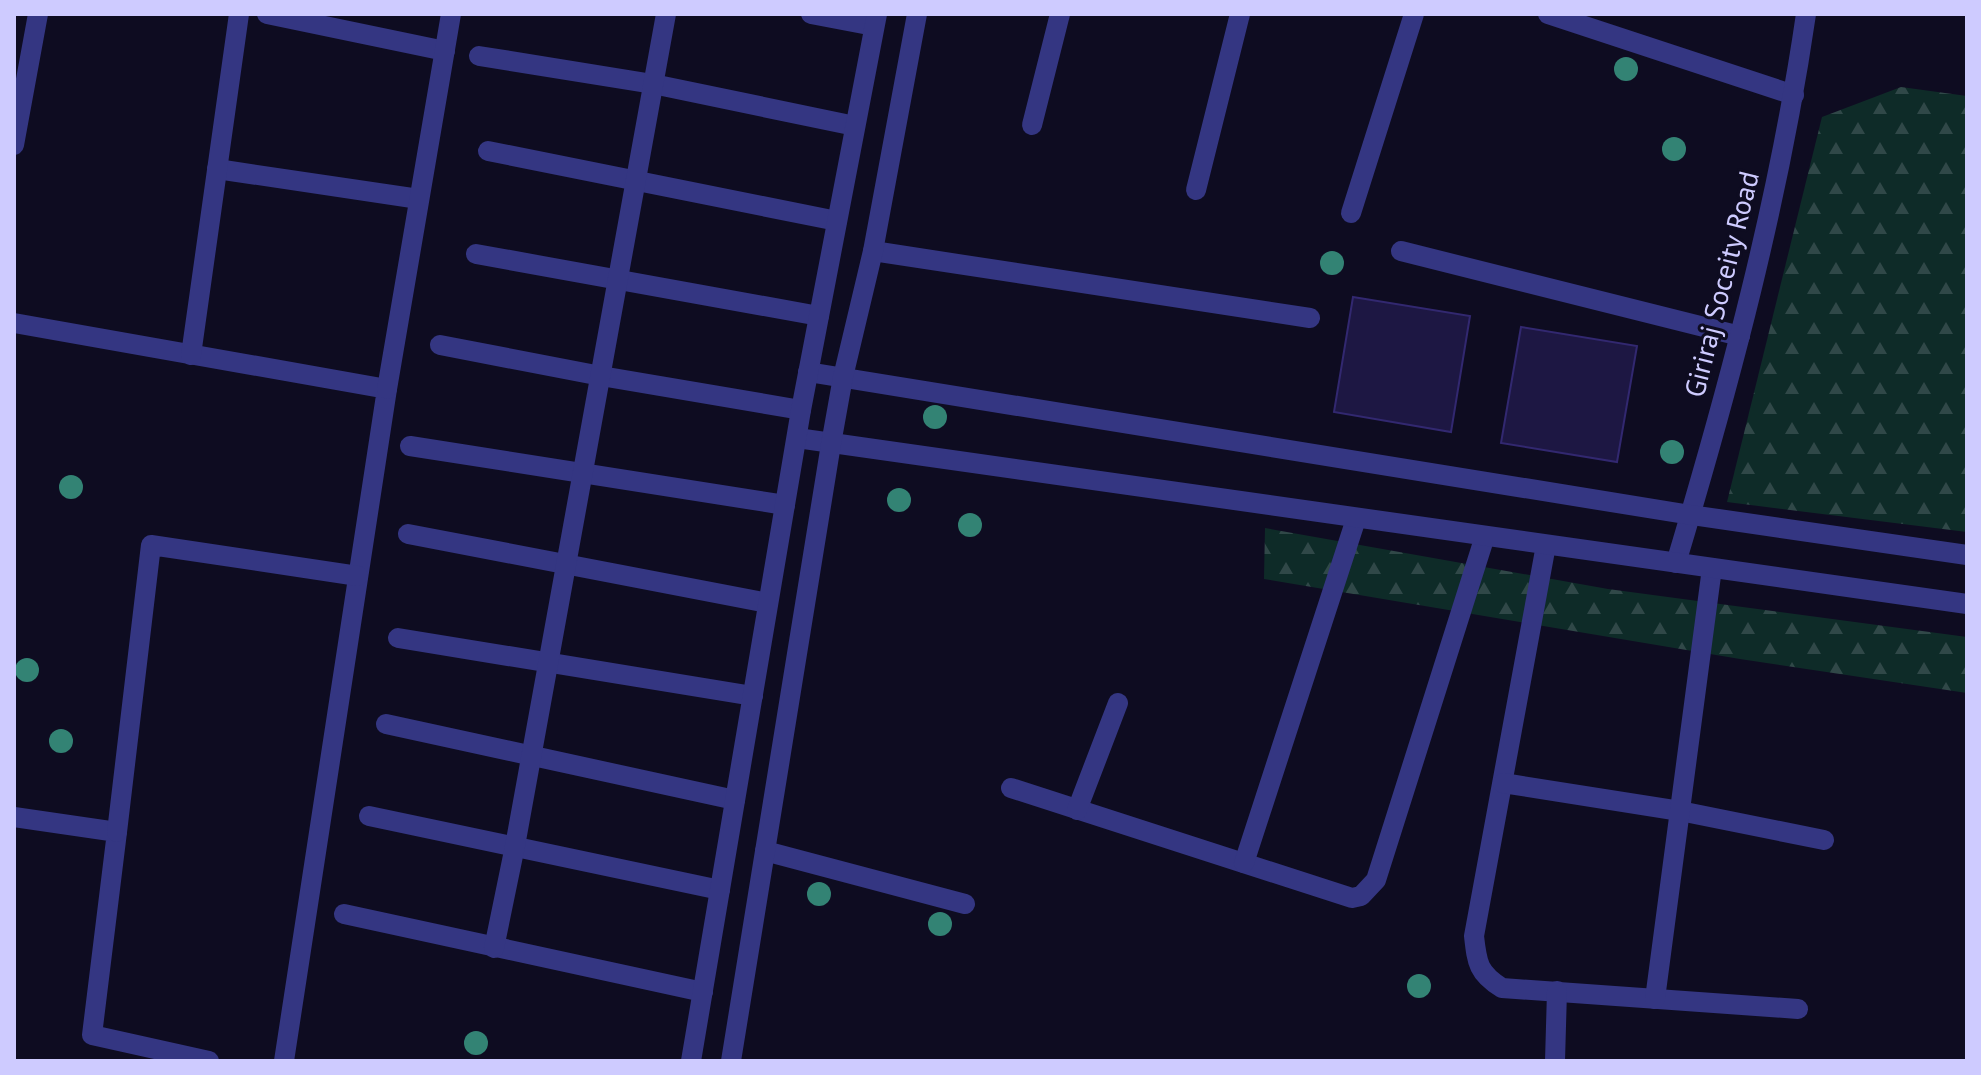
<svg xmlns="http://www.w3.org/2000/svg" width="1981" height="1075" font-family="'PT Sans',sans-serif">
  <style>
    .forest { fill: url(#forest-firs) }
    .building { fill: #1d1743; stroke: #322870; stroke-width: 2 }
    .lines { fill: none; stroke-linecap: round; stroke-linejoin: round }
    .minor { stroke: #343682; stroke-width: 20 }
    .tertiary { stroke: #343682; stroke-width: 20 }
    .tree { fill: #338374 }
    .labels { text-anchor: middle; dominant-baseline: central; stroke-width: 6; stroke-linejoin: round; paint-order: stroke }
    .street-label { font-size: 28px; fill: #cecbff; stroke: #0e0c21 }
  </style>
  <defs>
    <pattern id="forest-firs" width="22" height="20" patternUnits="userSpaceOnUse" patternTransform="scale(2)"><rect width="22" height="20" fill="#0e2b28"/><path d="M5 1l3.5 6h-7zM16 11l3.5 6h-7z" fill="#304848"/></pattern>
  </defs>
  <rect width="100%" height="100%" fill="#0e0c21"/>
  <g class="forest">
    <polygon points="1901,87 1967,96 1967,532 1727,502 1822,117"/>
    <polygon points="1265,528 1608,589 1967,637 1967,693 1740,659 1264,579"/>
  </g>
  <g class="building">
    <polygon points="1353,297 1470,316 1451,432 1334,412"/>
    <polygon points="1521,327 1637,346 1617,462 1501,443"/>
  </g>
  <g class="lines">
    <g class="minor">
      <polyline points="267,14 445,51"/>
      <polyline points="811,14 874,26"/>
      <polyline points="1548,14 1794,95"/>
      <polyline points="479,56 653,84 855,126"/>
      <polyline points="1032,125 1060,14"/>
      <polyline points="14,145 38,14"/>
      <polyline points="488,151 837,221"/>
      <polyline points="217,169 419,199"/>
      <polyline points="1196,190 1240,14"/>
      <polyline points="1351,213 1414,14"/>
      <polyline points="873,251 1310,318"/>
      <polyline points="1401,251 1740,336"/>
      <polyline points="476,254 819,316"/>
      <polyline points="14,323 387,389 284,1061"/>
      <polyline points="440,345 601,376 801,410"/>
      <polyline points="191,355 239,14"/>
      <polyline points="387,389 451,14"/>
      <polyline points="410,446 785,505"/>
      <polyline points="408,534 768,603"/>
      <path d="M1546 545 1474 936C1477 963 1478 973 1502 988L1798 1009"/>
      <path d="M1676 563C1730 383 1779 200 1806 14"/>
      <polyline points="398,638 753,696"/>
      <polyline points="386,724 735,800"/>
      <polyline points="1503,783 1680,811 1824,840"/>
      <polyline points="1011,788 1352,898 1361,896 1376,880 1485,536"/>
      <polyline points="1077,810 1118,703"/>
      <polyline points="369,816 720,890"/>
      <polyline points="14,817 117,832 92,1035 209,1061"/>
      <polyline points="117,832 151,545 358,576"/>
      <polyline points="765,851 965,904"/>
      <polyline points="1244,863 1356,519"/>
      <polyline points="344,914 703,992"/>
      <polyline points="494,948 515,846 666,14"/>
      <polyline points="1655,999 1712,568"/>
      <polyline points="1555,1061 1557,991"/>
    </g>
    <g class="tertiary">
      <polyline points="808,372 1691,515 1967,555"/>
      <polyline points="797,438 1967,604"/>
      <polyline points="691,1061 801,410 877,14"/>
      <polyline points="731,1061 831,444 843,377 873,251 917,14"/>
    </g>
  </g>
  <g class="tree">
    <circle cx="1626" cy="69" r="12"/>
    <circle cx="1674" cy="149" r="12"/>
    <circle cx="1332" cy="263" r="12"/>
    <circle cx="935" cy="417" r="12"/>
    <circle cx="1672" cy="452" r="12"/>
    <circle cx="71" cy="487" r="12"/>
    <circle cx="899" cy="500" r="12"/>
    <circle cx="970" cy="525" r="12"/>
    <circle cx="27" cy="670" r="12"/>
    <circle cx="61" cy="741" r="12"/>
    <circle cx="819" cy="894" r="12"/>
    <circle cx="940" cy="924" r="12"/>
    <circle cx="1419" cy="986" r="12"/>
    <circle cx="476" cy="1043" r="12"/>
  </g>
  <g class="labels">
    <g class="street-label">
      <text transform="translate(1721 284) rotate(-76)">Giriraj Soceity Road</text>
    </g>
  </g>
  <rect width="1981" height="1075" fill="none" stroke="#cecbff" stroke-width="32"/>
</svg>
